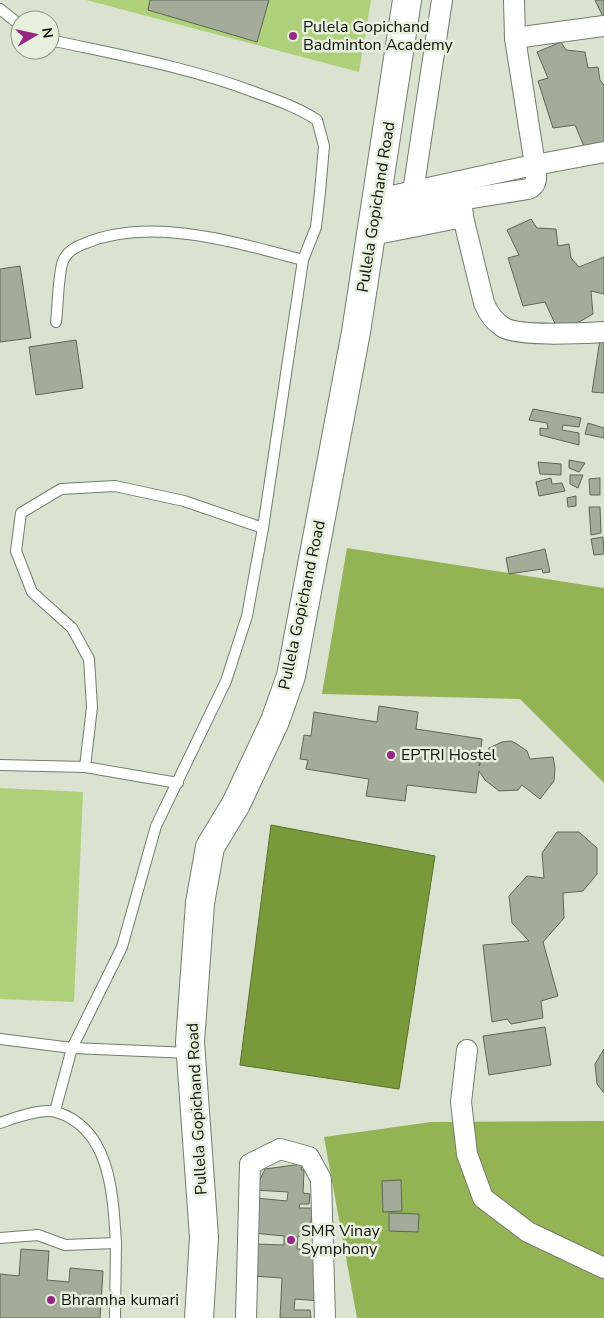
<svg xmlns="http://www.w3.org/2000/svg" width="604" height="1318" font-family="'Nunito Sans',sans-serif">
  <style>
    .green { fill: #afd07b }
    .forest { fill: #92b455 }
    .water { fill: #799a3b; stroke: #59712d }
    .building { fill: #a3ab99; stroke: #5f6655 }
    .lines { fill: none; stroke-linecap: round; stroke-linejoin: round }
    .lane-casing { stroke: #757c6b; stroke-width: 12 }
    .street-casing { stroke: #757c6b; stroke-width: 22 }
    .secondary-casing { stroke: #757c6b; stroke-width: 30 }
    .lane { stroke: #fff; stroke-width: 10 }
    .street { stroke: #fff; stroke-width: 20 }
    .secondary { stroke: #fff; stroke-width: 28 }
    .poi-dot { fill: #972583; stroke: #e7f0dd; stroke-width: 2 }
    .labels { text-anchor: middle; dominant-baseline: central; stroke-width: 5; stroke-linejoin: round; paint-order: stroke }
    .poi-label { font-size: 16px; fill: #0f110b; stroke: #e7f0dd; text-anchor: start }
    .street-label { font-size: 16px; fill: #0f110b; stroke: #e7f0dd }
  </style>
  <rect width="100%" height="100%" fill="#dae2d0"/>
  <g class="green">
    <polygon points="86,0 371,0 359,72"/>
    <polygon points="0,788 83,792 74,1002 0,999"/>
  </g>
  <g class="forest">
    <polygon points="347,548 604,588 604,783 520,699 322,694"/>
    <polygon points="604,1121 604,1318 357,1318 324,1137 431,1122"/>
  </g>
  <polygon class="water" points="271,825 435,856 399,1089 240,1065"/>
  <g class="building">
    <polygon points="150,0 269,0 257,42 148,10"/>
    <polygon points="595,0 604,0 604,19"/>
    <polygon points="561,42 566,50 585,52 588,68 598,67 600,80 604,85 604,146 586,151 575,125 553,128 538,81 548,78 537,52"/>
    <polygon points="531,219 537,228 556,229 558,246 569,244 571,258 579,267 604,257 604,294 591,291 593,314 579,322 557,328 545,302 523,306 508,258 519,255 507,230"/>
    <polygon points="20,266 31,338 0,342 0,269"/>
    <polygon points="600,339 604,339 604,393 592,392"/>
    <polygon points="76,340 83,388 36,395 29,347"/>
    <polygon points="533,409 581,418 579,427 563,425 562,430 579,433 579,445 540,435 540,428 548,429 547,423 529,420"/>
    <polygon points="588,423 604,428 604,438 585,434"/>
    <polygon points="569,460 585,463 579,472 569,468"/>
    <polygon points="538,462 561,464 561,475 540,474"/>
    <polygon points="570,475 583,475 578,488 570,484"/>
    <polygon points="551,478 552,484 562,483 565,491 539,496 536,482"/>
    <polygon points="600,478 600,495 590,495 589,479"/>
    <polygon points="576,496 576,506 568,507 567,498"/>
    <polygon points="589,507 600,507 601,533 591,535"/>
    <polygon points="603,537 604,554 594,555 591,539"/>
    <polygon points="545,549 550,572 543,573 542,569 509,574 506,558"/>
    <polygon points="379,706 418,712 416,729 482,739 479,766 489,748 502,742 511,741 517,744 527,751 530,759 553,757 555,768 554,781 540,799 522,785 518,790 499,791 485,780 479,771 476,793 407,785 405,801 366,796 369,779 306,769 308,760 300,759 304,735 311,736 314,712 377,722"/>
    <polygon points="557,832 579,832 597,848 597,874 583,891 563,893 564,918 543,942 558,996 541,1001 543,1018 511,1024 507,1019 492,1022 483,945 529,941 512,923 509,896 527,876 544,878 542,853"/>
    <polygon points="545,1027 551,1065 489,1075 483,1036"/>
    <polygon points="604,1049 604,1093 597,1084 595,1064"/>
    <polygon points="302,1164 301,1170 304,1170 303,1193 310,1194 309,1204 300,1204 299,1208 312,1208 310,1236 298,1236 297,1249 317,1250 320,1301 295,1299 294,1310 310,1310 311,1318 280,1318 282,1278 251,1276 255,1244 284,1245 284,1236 253,1233 256,1198 287,1201 288,1192 255,1190 265,1169"/>
    <polygon points="401,1180 402,1211 383,1212 382,1181"/>
    <polygon points="389,1213 419,1214 418,1232 389,1231"/>
    <polygon points="21,1249 49,1251 47,1280 69,1282 70,1268 103,1271 100,1318 0,1318 0,1274 19,1276"/>
  </g>
  <g class="lines">
    <defs>
      <g id="lane">
        <polyline points="0,9 20,25"/>
        <path d="M56 322C58 306 58 275 63 261 67 251 77 246 86 243 152 216 238 243 303 260"/>
        <polyline points="0,765 85,767"/>
        <polyline points="178,783 85,767 92,707 89,659 72,628 32,592 16,551 21,513 61,489 115,486 184,501 263,528"/>
        <path d="M0 1039 72 1048 122 947 156 826 226 681 247 616 263 528 303 260 316 227 320 192 324 146 317 120C297 107 276 100 254 92 188 67 119 55 50 40"/>
        <polyline points="55,1111 72,1048 190,1053"/>
        <path d="M0 1123C13 1118 43 1108 56 1112 111 1128 113 1196 116 1243L65 1245 38 1235 0 1238"/>
        <polyline points="115,1318 116,1243"/>
      </g>
      <g id="street">
        <polyline points="514,0 515,38 604,26"/>
        <polyline points="515,38 535,165 604,152"/>
        <path d="M457 182 460 200 528 189C539 185 536 174 535 165"/>
        <polyline points="413,192 442,0"/>
        <polyline points="378,199 524,167"/>
        <polyline points="375,217 460,200 463,214"/>
        <path d="M372 235 463 217 484 303C488 313 493 321 503 327 518 337 584 333 604 332"/>
        <polyline points="467,1050 461,1102 467,1154 483,1198 528,1232 604,1268"/>
        <polyline points="246,1318 250,1164 280,1149 309,1157 321,1179 325,1318"/>
      </g>
      <polyline id="secondary" points="199,1318 204,1237 190,1042 200,903 210,847 236,804 275,721 291,676 356,332 407,0"/>
    </defs>
    <use href="#lane" class="lane-casing"/>
    <use href="#street" class="street-casing"/>
    <use href="#secondary" class="secondary-casing"/>
    <use href="#lane" class="lane"/>
    <use href="#street" class="street"/>
    <use href="#secondary" class="secondary"/>
  </g>
  <g class="poi-dot">
    <circle cx="293" cy="36" r="5"/>
    <circle cx="391" cy="755" r="5"/>
    <circle cx="291" cy="1240" r="5"/>
    <circle cx="51" cy="1300" r="5"/>
  </g>
  <g class="labels">
    <g class="poi-label">
      <text x="303" y="27">Pulela Gopichand<tspan x="303" dy="18">Badminton Academy</tspan></text>
      <text x="401" y="755">EPTRI Hostel</text>
      <text x="301" y="1231">SMR Vinay<tspan x="301" dy="18">Symphony</tspan></text>
      <text x="61" y="1300">Bhramha kumari</text>
    </g>
    <g class="street-label">
      <text transform="translate(376 207) rotate(-81)">Pullela Gopichand Road</text>
      <text transform="translate(302 605) rotate(-78)">Pullela Gopichand Road</text>
      <text transform="translate(197 1109) rotate(-93)">Pullela Gopichand Road</text>
    </g>
  </g>
  <g transform="translate(35 35) rotate(81)"><circle r="24" fill="#e7f0dd" stroke="#919789"/>
  <path d="M0-4L9 19L0 12L-9 19Z" fill="#972583"/>
  <text y="-8" font-size="14" font-weight="bold" text-anchor="middle" fill="#0f110b">N</text>
  </g>
</svg>
